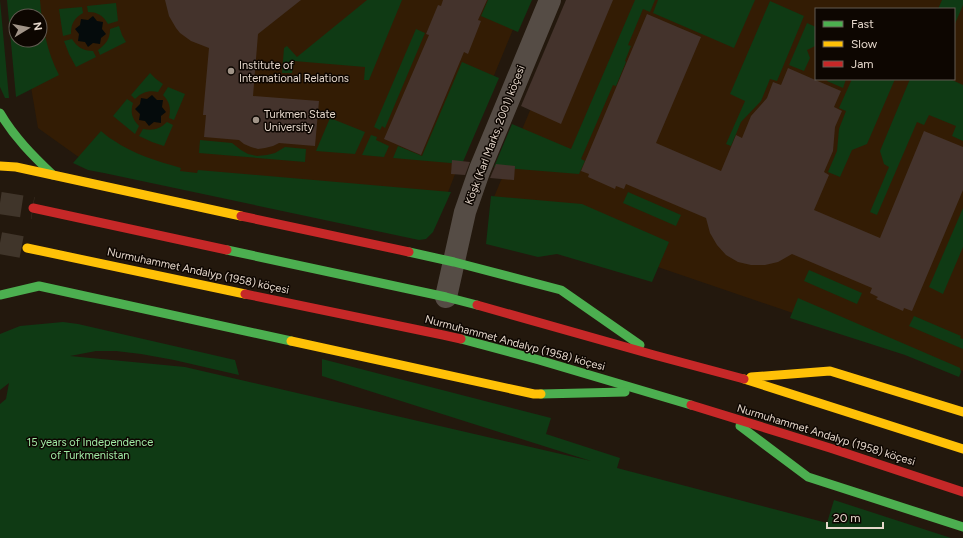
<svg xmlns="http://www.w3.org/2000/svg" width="963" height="538" font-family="Figtree,sans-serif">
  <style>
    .built { fill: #331c04; fill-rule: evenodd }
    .green { fill: #0f3a14; fill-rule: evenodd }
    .water { fill: #050b0c }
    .building { fill: #44332c }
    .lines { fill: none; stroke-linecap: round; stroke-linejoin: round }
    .primary-tunnel { stroke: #40352a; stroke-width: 22; stroke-dasharray: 22 11; stroke-linecap: butt }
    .street { stroke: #554c45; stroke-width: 22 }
    .fast { stroke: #4caf50; stroke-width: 9 }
    .slow { stroke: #ffc107; stroke-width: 9 }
    .jam { stroke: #c62828; stroke-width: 9 }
    .poi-dot { fill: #a19488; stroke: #0d0601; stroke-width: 1.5 }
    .labels { text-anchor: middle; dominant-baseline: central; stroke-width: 3; stroke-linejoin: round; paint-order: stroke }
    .poi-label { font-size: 11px; fill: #e5d7cb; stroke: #0d0601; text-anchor: start }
    .street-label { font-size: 11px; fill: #e5d7cb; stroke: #0d0601 }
    .park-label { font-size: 11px; fill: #a0e9a4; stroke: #0d0601 }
  </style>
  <rect width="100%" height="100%" fill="#23180d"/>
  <g class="built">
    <polygon points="15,0 525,0 479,112 435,226 87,163 38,128 23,40 40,40 40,16"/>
    <path d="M576 0H963V371L652 265 494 197ZM816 9H954V79H816Z"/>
  </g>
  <g class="green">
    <polygon points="0,0 9,98 5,98 0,87"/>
    <path d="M7 0H40C42 26 47 52 59 75L16 97ZM16 16H40V40H16Z"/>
    <polygon points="367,0 402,0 369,80 364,80 365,67 294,61 292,73 282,73 284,48 287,46 297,57"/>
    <polygon points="488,0 532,0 518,32 481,16"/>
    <polygon points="635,0 655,0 650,12 643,9 628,45 631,46 625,61 626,62 616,86 613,85 581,159 585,161 579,174 494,167 512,124 571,149"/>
    <polygon points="658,0 755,0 734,48 653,13"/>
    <polygon points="942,0 963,0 963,5 954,26 954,9 938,9"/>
    <polygon points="770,1 804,16 777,81 770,79 761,101 741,122 731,146 726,144 745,101 730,94"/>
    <path d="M116 3 118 21 108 24C103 15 97 12 88 12L87 6Z"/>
    <path d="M82 7 83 13C74 18 71 24 71 34L63 36 59 9Z"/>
    <polygon points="807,23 816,27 816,44 815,46 807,50 810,58 804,71 789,65"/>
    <path d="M119 26 122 35 126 42 100 55 98 50C106 44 110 39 110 29Z"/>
    <polygon points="416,29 425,33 385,128 382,126 380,130 374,127"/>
    <path d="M72 39C77 47 83 51 93 51L96 57 76 67 69 54 64 41Z"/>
    <polygon points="462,62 499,78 462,164 393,158 398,146 422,156"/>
    <path d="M150 73 156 79 163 84 158 92C149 90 142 92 135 99L131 95Z"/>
    <polygon points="828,79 846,79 843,88 827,81"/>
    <polygon points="852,79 895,79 867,144 852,150 840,177 828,172 837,151 839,129 846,111 839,108"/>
    <polygon points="910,79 950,79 963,85 963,141 952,136 956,126 929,115 924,125 917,122 877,215 870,212 889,167 884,164 880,151"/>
    <path d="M168 87 185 94 174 120 169 118C171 109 170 102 163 95Z"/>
    <path d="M127 99 133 103C130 112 132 119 139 126L135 134 113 116Z"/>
    <polygon points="330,118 365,132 355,154 316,151"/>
    <path d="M167 122 173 125 164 146 152 142 139 136 143 129C153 131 160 129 167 122Z"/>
    <path d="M101 131C105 134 109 138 113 140 133 154 157 161 181 168L180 171 197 173 198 170 451 192 433 232 426 239 419 240 104 173 88 170 73 163Z"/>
    <polygon points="371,135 377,137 376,140 389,146 384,157 362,155"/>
    <polygon points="200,140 232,143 241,150 248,154 257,156 267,155 275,153 285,147 306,149 305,162 199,153"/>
    <polygon points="628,192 681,215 676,226 623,203"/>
    <polygon points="491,196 582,204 669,242 652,282 557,254 538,257 486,244"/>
    <polygon points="963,208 963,247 943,294 929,287"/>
    <polygon points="809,270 862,293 857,304 804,281"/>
    <polygon points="798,298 958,367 960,368 961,372 959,377 905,355 790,318"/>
    <polygon points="914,316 961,336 960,338 963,339 963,349 909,326"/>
    <polygon points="63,322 78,324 235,360 239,375 174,360 141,354 116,351 96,351 70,356 185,367 591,461 322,376 322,359 551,418 546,434 620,458 617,468 827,523 834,500 951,538 0,538 0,404 6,399 9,383 0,390 0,334 20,326"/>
  </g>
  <g class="water">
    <polygon points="93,16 97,21 103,22 102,29 106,34 101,38 100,44 93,43 88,47 85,42 78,41 79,34 75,29 80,25 81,19 88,20"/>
    <polygon points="152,95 157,100 163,100 162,107 166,112 161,116 161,123 154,122 149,126 145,121 139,120 140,114 135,109 140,104 141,98 147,99"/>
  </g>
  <g class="building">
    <polygon points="165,0 301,0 258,34 253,96 319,101 315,146 279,143 273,146 265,148 258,149 251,147 244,144 239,140 204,137 206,115 203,115 209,48 191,41 180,33 176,28 169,16"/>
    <polygon points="443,0 487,0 478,20 481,21 468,54 464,52 421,155 384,139 429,35 426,34 438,5 441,6"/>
    <polygon points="566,0 613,0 561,124 521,106"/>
    <polygon points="647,14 701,37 656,143 721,171 736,135 742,138 751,116 767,98 773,82 781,85 788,68 820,82 841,91 834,107 842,111 835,127 833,151 824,172 829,175 814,210 880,238 924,131 963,147 963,190 912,311 904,308 903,311 876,299 878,297 870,293 872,288 792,254 778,262 765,265 751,265 738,262 726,255 717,245 710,233 706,218 626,184 624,189 616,186 615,189 588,177 589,174 581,171"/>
    <polygon points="452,160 470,162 465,175 451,174"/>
    <polygon points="496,164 515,166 514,180 490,178"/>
  </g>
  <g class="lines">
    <g class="primary-tunnel">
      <polyline points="0,203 33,208"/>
      <polyline points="0,243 27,248"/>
    </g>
    <polyline class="street" points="446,297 465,212 480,169 550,0"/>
    <g class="fast">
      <path d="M0 113C14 137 33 156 53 175"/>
      <polyline points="227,250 446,297 477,305"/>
      <polyline points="409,252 454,262 561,290 640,345"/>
      <polyline points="0,295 39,286 291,341"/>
      <polyline points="461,339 539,360 691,405"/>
      <polyline points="541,394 625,392"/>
      <polyline points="740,426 808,477 963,527"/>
    </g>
    <g class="slow">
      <polyline points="0,166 16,167 241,216"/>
      <polyline points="27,248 245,294"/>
      <polyline points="291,341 534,394 541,394"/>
      <polyline points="751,377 830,371 963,412"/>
      <polyline points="744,379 963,449"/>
    </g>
    <g class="jam">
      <polyline points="33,208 227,250"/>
      <polyline points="241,216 409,252"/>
      <polyline points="245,294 443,335 461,339"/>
      <polyline points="477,305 654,355 744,379"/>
      <polyline points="691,405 830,448 963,492"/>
    </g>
  </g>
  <g class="poi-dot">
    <circle cx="231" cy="71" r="4"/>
    <circle cx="256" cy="120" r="4"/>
  </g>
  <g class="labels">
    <g class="poi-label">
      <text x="239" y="65">Institute of<tspan x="239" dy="13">International Relations</tspan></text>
      <text x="264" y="114">Turkmen State<tspan x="264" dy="13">University</tspan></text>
    </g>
    <g class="street-label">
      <text transform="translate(495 135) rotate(-69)">Köşk (Karl Marks, 2001) köçesi</text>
      <text transform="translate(198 271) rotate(12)">Nurmuhammet Andalyp (1958) köçesi</text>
      <text transform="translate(515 343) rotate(15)">Nurmuhammet Andalyp (1958) köçesi</text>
      <text transform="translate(826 435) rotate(17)">Nurmuhammet Andalyp (1958) köçesi</text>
    </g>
    <g class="park-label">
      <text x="90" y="442">15 years of Independence<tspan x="90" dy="13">of Turkmenistan</tspan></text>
    </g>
  </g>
  <rect x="815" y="8" width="140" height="72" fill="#0d0601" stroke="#635a52"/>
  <rect x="823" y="21" width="20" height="6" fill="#4caf50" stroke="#635a52"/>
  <text x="851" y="28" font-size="12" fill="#e5d7cb">Fast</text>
  <rect x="823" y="41" width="20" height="6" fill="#ffc107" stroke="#635a52"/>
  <text x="851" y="48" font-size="12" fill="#e5d7cb">Slow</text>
  <rect x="823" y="61" width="20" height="6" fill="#c62828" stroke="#635a52"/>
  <text x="851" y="68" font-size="12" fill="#e5d7cb">Jam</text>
  <g transform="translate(28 28) rotate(80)"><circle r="19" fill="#0d0601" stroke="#635a52"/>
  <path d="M0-3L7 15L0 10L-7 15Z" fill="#a19488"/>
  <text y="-6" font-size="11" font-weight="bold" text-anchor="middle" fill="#e5d7cb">N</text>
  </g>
  <path d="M827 522v6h56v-6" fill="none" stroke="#e5d7cb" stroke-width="2"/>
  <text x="833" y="522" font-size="12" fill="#e5d7cb" stroke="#0d0601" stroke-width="3" paint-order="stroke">20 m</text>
</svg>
